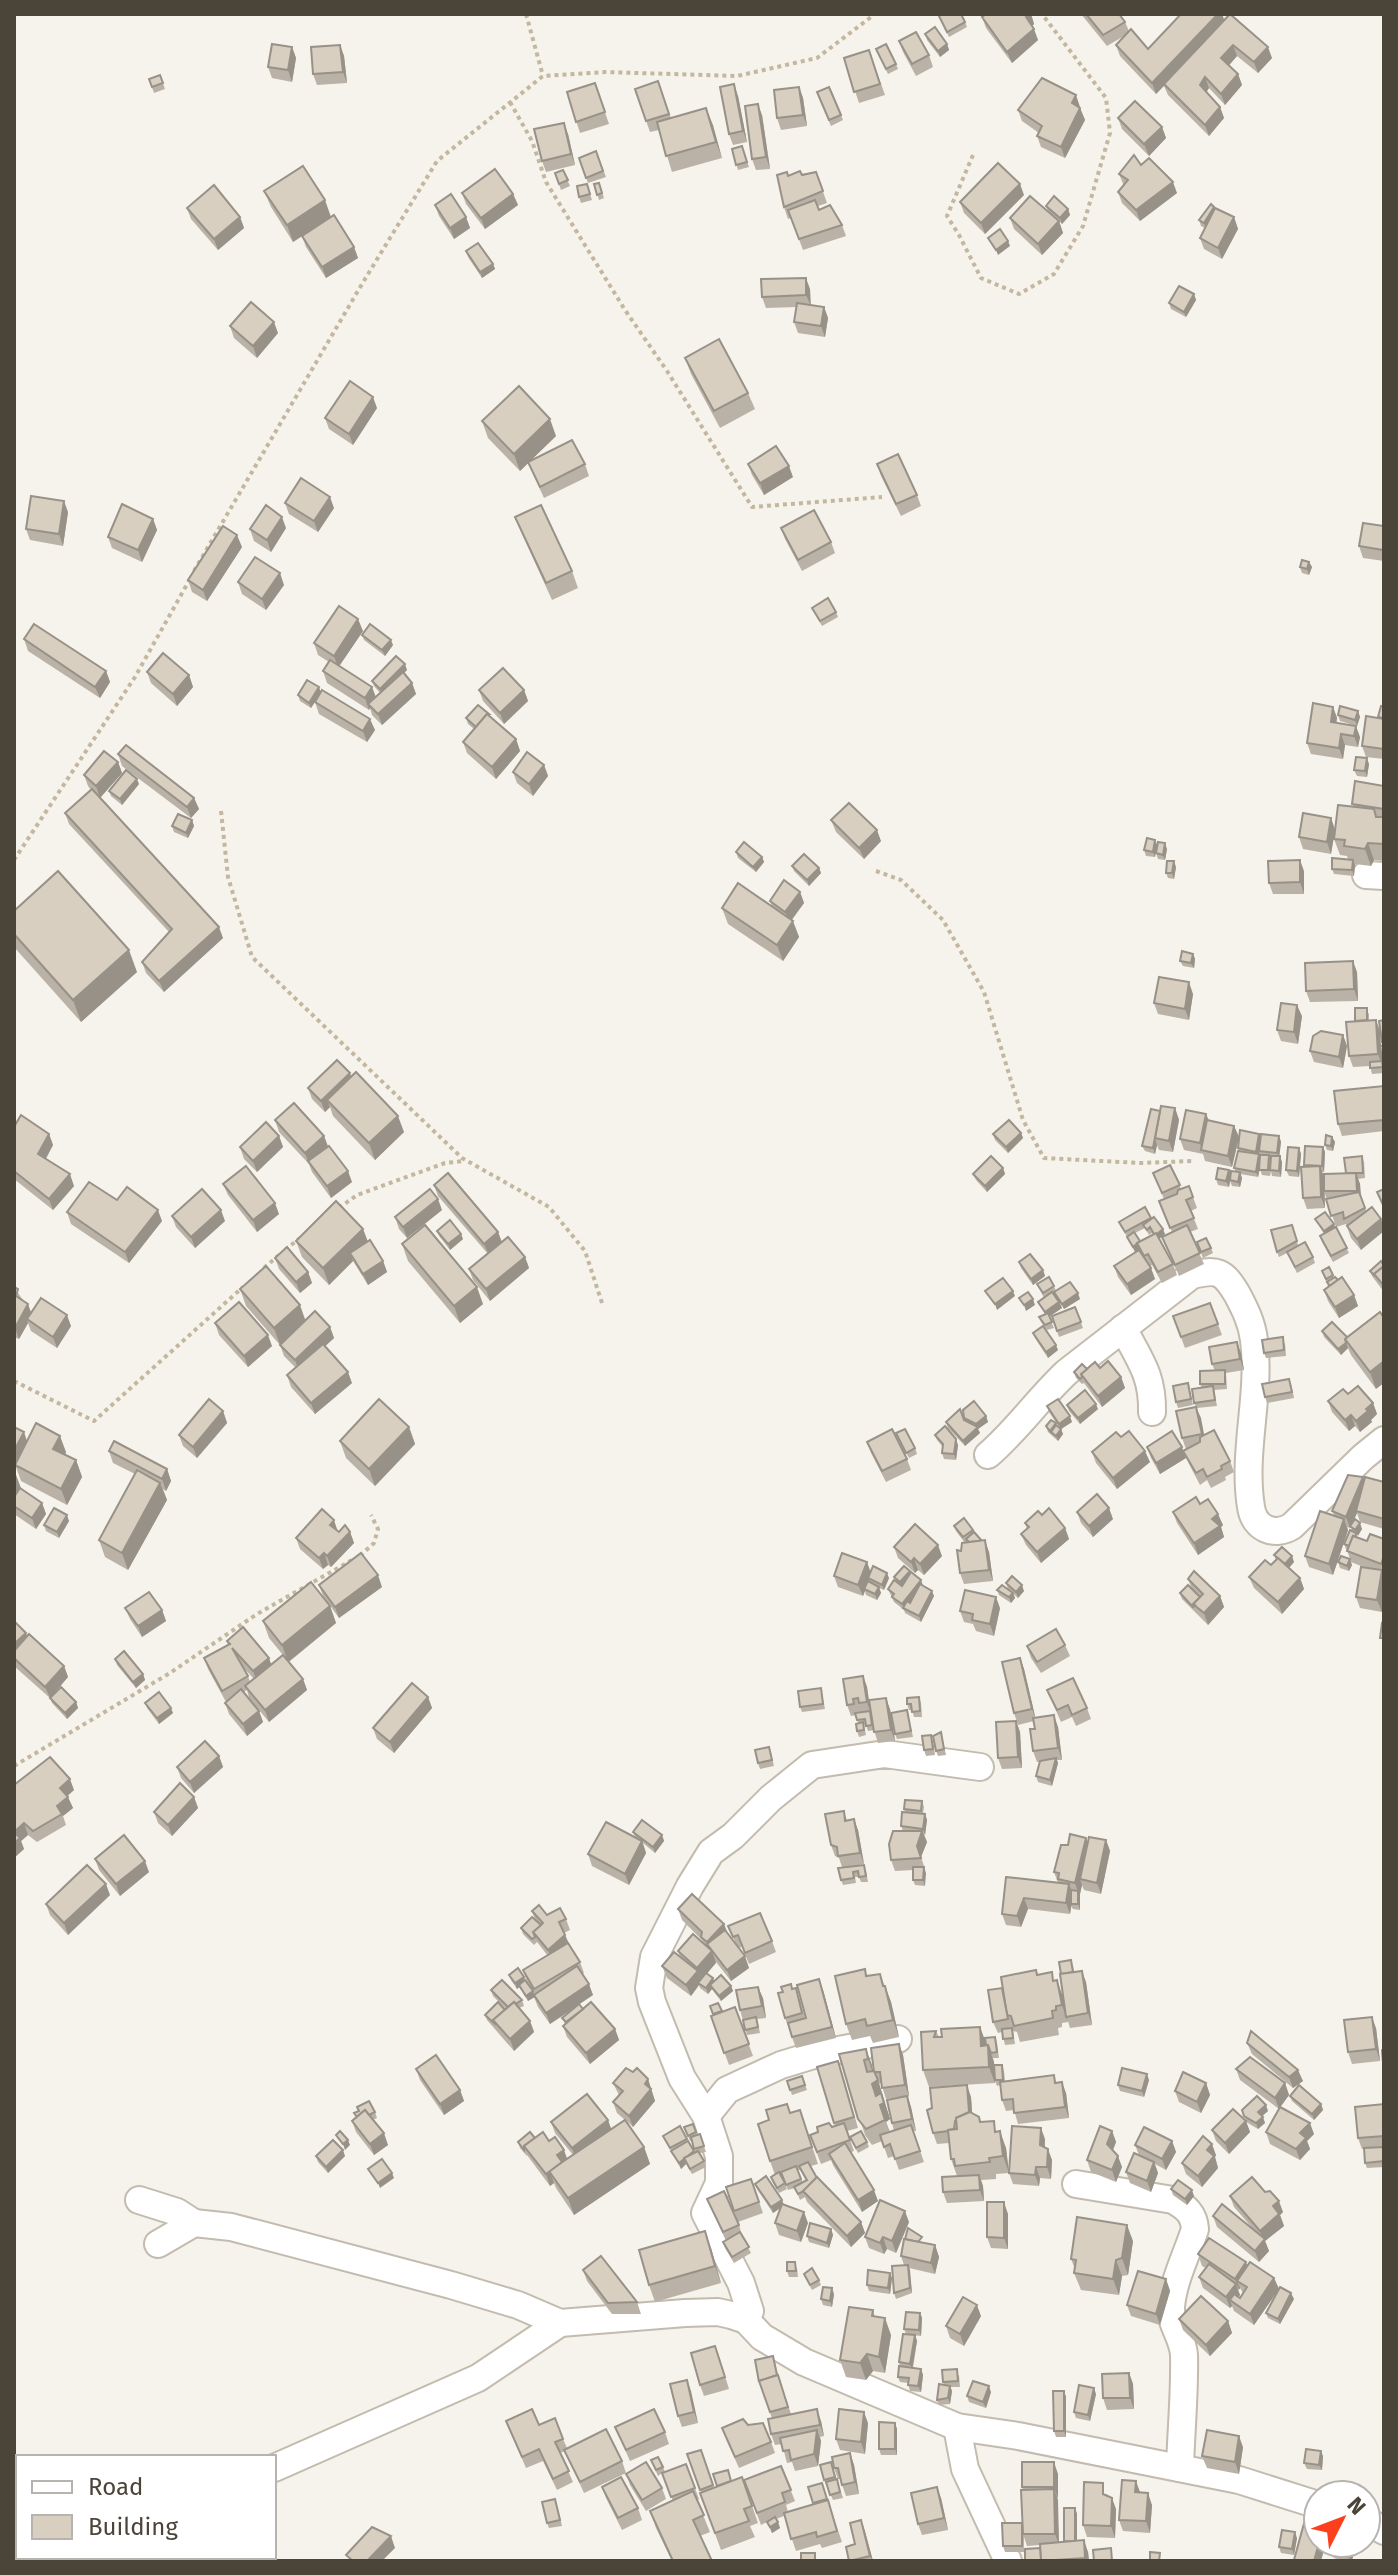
<svg xmlns="http://www.w3.org/2000/svg" width="1398" height="2575" font-family="'Fira Sans',sans-serif">
  <style>
    .lines { fill: none; stroke-linecap: round; stroke-linejoin: round }
    .minor-casing { stroke: #c2bbae; stroke-width: 30 }
    .path { stroke: #c4b79f; stroke-width: 4; stroke-dasharray: 4 4; stroke-linecap: butt }
    .minor { stroke: #fff; stroke-width: 26 }
    .wall { fill: #bab2a6; fill-rule: evenodd }
    .shaded-wall { fill: #979187 }
    .building { fill: #d8cfc1; stroke: #979187; stroke-width: 2 }
  </style>
  <rect width="100%" height="100%" fill="#f6f3ec"/>
  <g class="lines">
    <defs>
      <g id="minor">
        <polyline points="1366,875 1384,876"/>
        <path d="M1123 1328C1139 1359 1153 1375 1152 1412"/>
        <path d="M988 1455C1017 1430 1039 1398 1067 1372L1192 1275C1218 1269 1223 1271 1237 1294 1245 1309 1252 1323 1254 1340 1261 1395 1242 1452 1251 1507 1254 1529 1275 1537 1292 1526L1363 1457 1384 1440"/>
        <polyline points="706,2116 727,2090 781,2065 817,2054 898,2039"/>
        <path d="M1076 2184 1173 2200C1186 2207 1194 2214 1195 2229 1187 2254 1173 2281 1171 2307 1170 2324 1183 2337 1184 2355 1185 2392 1181 2431 1180 2468"/>
        <polyline points="139,2200 177,2212 194,2223"/>
        <polyline points="158,2244 194,2223 231,2227 451,2285 518,2305 560,2323 685,2313 718,2312 731,2315 746,2320 762,2337 804,2362 957,2427 1018,2436 1239,2480 1318,2505"/>
        <polyline points="746,2320 750,2311 741,2283 705,2213 719,2183 719,2156 706,2116 682,2078 652,2002 649,1988 654,1957 690,1886 711,1852 733,1836 771,1798 812,1765 885,1754 980,1767"/>
        <polyline points="957,2427 965,2469 1008,2561"/>
        <polyline points="274,2468 478,2378 560,2323"/>
        <polyline points="1366,2520 1384,2531"/>
      </g>
    </defs>
    <use href="#minor" class="minor-casing"/>
    <g class="path">
      <polyline points="526,14 543,76"/>
      <polyline points="510,102 532,141 546,182 625,310 667,371 752,507 882,497"/>
      <polyline points="973,155 947,216 959,235 981,278 1019,294 1054,274 1083,226 1110,133 1106,98 1042,14"/>
      <polyline points="194,571 362,284 437,161 543,76 605,72 737,76 817,58 875,14"/>
      <polyline points="221,811 228,877 252,957 462,1158 549,1207 585,1251 602,1303"/>
      <polyline points="14,860 135,677 190,579"/>
      <polyline points="876,871 901,880 943,920 984,992 1023,1120 1044,1158 1140,1163 1193,1161"/>
      <polyline points="339,1208 357,1195 445,1163 464,1161"/>
      <polyline points="285,1250 300,1238"/>
      <polyline points="264,1268 279,1255"/>
      <polyline points="14,1381 94,1421 243,1287"/>
      <polyline points="360,1556 374,1543 378,1529 371,1515"/>
      <polyline points="14,1766 170,1673 257,1614 352,1560"/>
    </g>
    <use href="#minor" class="minor"/>
  </g>
  <g class="wall">
    <polygon points="938,14 965,22 967,27 949,37"/>
    <polygon points="986,14 1031,14 1034,24 1032,26 1038,40 1012,63 986,28 982,17"/>
    <polygon points="1081,14 1119,14 1125,22 1129,31 1148,49 1180,15 1179,14 1222,14 1224,20 1272,58 1258,73 1237,56 1229,65 1238,74 1242,85 1225,105 1209,88 1206,92 1220,107 1224,118 1209,136 1168,95 1164,86 1156,94 1120,56 1116,45 1124,36 1107,46"/>
    <polygon points="925,34 947,44 949,50 940,57 927,40"/>
    <polygon points="899,41 929,55 933,67 916,76 903,52"/>
    <polygon points="340,45 344,56 347,83 317,85 313,74"/>
    <polygon points="292,47 296,58 292,82 272,78 268,67"/>
    <polygon points="876,49 896,64 898,69 888,74"/>
    <polygon points="869,50 885,95 859,103 844,58"/>
    <polygon points="160,75 165,89 154,93 149,79"/>
    <polygon points="658,81 671,118 706,108 722,158 672,172 659,130 650,132 635,89"/>
    <polygon points="595,83 609,124 580,133 567,92"/>
    <polygon points="799,87 803,98 807,126 781,130 777,118"/>
    <polygon points="738,96 747,142 733,145 729,134"/>
    <polygon points="819,98 841,115 843,120 831,126"/>
    <polygon points="1080,107 1080,108 1085,120 1065,158 1041,147 1037,136 1039,133 1022,121 1018,110"/>
    <polygon points="762,115 770,169 756,170 752,159"/>
    <polygon points="1118,118 1162,127 1166,138 1149,156 1122,129"/>
    <polygon points="568,134 575,165 546,172 542,161"/>
    <polygon points="742,146 749,167 738,170 732,149"/>
    <polygon points="596,151 606,177 588,183 579,158"/>
    <polygon points="1141,165 1177,193 1140,221 1122,203 1118,192 1124,186 1119,174"/>
    <polygon points="563,170 570,186 561,190 555,173"/>
    <polygon points="816,172 827,203 818,206 819,210 842,225 846,236 803,250 791,218 788,219 784,207 788,176"/>
    <polygon points="599,183 604,198 599,200 594,184"/>
    <polygon points="587,184 592,200 581,203 579,197"/>
    <polygon points="264,191 331,217 293,242 271,207"/>
    <polygon points="462,193 513,194 518,205 485,229 466,204"/>
    <polygon points="1024,195 985,234 964,213 960,202"/>
    <polygon points="435,205 466,217 470,228 454,239 439,216"/>
    <polygon points="1046,206 1068,209 1070,215 1062,224 1048,211"/>
    <polygon points="187,208 240,217 244,228 218,250 191,219"/>
    <polygon points="1215,208 1234,217 1238,229 1222,259 1204,249 1200,238 1205,228 1201,226 1199,220"/>
    <polygon points="1010,218 1059,221 1063,233 1042,255 1014,229"/>
    <polygon points="302,236 354,247 358,258 326,278 306,247"/>
    <polygon points="466,251 493,264 495,269 482,278 468,257"/>
    <polygon points="810,289 810,305 824,307 828,318 825,337 798,333 794,322 797,307 766,308 762,297"/>
    <polygon points="1194,294 1196,300 1186,317 1171,309 1169,303"/>
    <polygon points="230,326 278,333 257,358 234,338"/>
    <polygon points="685,358 748,393 755,409 720,428 691,374"/>
    <polygon points="377,408 353,445 329,429 325,418"/>
    <polygon points="482,421 556,436 529,462 585,464 589,476 544,498 528,463 520,471 488,438"/>
    <polygon points="748,464 793,477 764,495 752,475"/>
    <polygon points="877,464 917,495 921,506 901,516 881,476"/>
    <polygon points="285,503 334,508 318,532 289,514"/>
    <polygon points="68,512 63,546 30,540 26,529"/>
    <polygon points="515,517 572,571 578,588 552,600 522,534"/>
    <polygon points="153,519 157,530 142,562 112,548 108,537"/>
    <polygon points="1384,526 1384,561 1363,558 1359,546"/>
    <polygon points="286,528 271,552 254,541 250,529"/>
    <polygon points="781,528 831,542 835,553 802,571 785,539"/>
    <polygon points="242,547 207,601 192,592 188,580"/>
    <polygon points="1309,562 1312,567 1309,575 1302,573 1300,567"/>
    <polygon points="238,582 284,585 266,610 242,594"/>
    <polygon points="812,608 836,612 838,617 822,626"/>
    <polygon points="363,631 339,666 372,687 376,697 380,693 374,686 372,681 407,670 404,673 412,683 416,694 382,725 372,715 370,708 369,710 327,683 323,671 329,662 318,655 314,643"/>
    <polygon points="362,635 393,645 385,656 364,640"/>
    <polygon points="24,639 106,671 110,682 100,698 28,651"/>
    <polygon points="147,672 189,675 193,687 177,706 151,683"/>
    <polygon points="479,690 524,690 528,701 504,724 483,701"/>
    <polygon points="321,693 375,730 367,742 319,714 315,702 318,697 311,708 300,701 298,695"/>
    <polygon points="1333,707 1337,718 1336,723 1360,737 1358,747 1345,745 1343,759 1311,754 1307,743"/>
    <polygon points="1384,707 1384,759 1366,757 1362,746"/>
    <polygon points="1358,711 1360,717 1357,726 1340,721 1338,715"/>
    <polygon points="489,714 490,717 516,739 520,751 496,779 467,753 463,742 474,729 468,724 466,718"/>
    <polygon points="118,754 194,798 199,809 191,818 122,766"/>
    <polygon points="118,762 122,773 100,798 96,793 223,938 164,992 146,973 142,962 169,932 69,824 65,813 91,790 88,786 84,775"/>
    <polygon points="1369,764 1367,777 1357,776 1354,770"/>
    <polygon points="544,765 548,776 533,796 517,783 513,772"/>
    <polygon points="139,784 122,805 111,796 109,791"/>
    <polygon points="1384,786 1384,861 1374,860 1371,866 1355,864 1354,876 1334,874 1332,869 1348,859 1347,856 1340,855 1334,839 1353,806 1352,804"/>
    <polygon points="1331,818 1335,830 1331,854 1303,849 1299,837"/>
    <polygon points="192,820 194,826 188,838 174,832 172,826"/>
    <polygon points="831,820 881,841 864,859 836,832"/>
    <polygon points="1155,840 1157,845 1167,849 1165,860 1158,859 1156,853 1157,846 1155,857 1146,856 1144,850"/>
    <polygon points="736,852 762,857 764,862 756,872 738,858"/>
    <polygon points="792,866 819,868 821,873 809,886 794,871"/>
    <polygon points="1176,867 1174,879 1168,878 1166,873"/>
    <polygon points="1304,871 1304,894 1273,894 1269,883"/>
    <polygon points="800,892 804,903 792,920 799,937 783,961 728,924 722,908 772,906 770,901"/>
    <polygon points="14,911 137,972 81,1022 14,947"/>
    <polygon points="1193,954 1195,959 1194,968 1183,966 1180,961"/>
    <polygon points="1357,972 1358,1001 1310,1002 1306,991"/>
    <polygon points="1193,994 1189,1020 1158,1014 1154,1003"/>
    <polygon points="1369,1013 1369,1020 1380,1031 1381,1046 1383,1045 1382,1042 1384,1020 1384,1073 1372,1074 1370,1066 1353,1067 1349,1056 1355,1021"/>
    <polygon points="1302,1016 1298,1044 1281,1041 1277,1030"/>
    <polygon points="1343,1035 1347,1046 1343,1068 1314,1062 1310,1051"/>
    <polygon points="351,1076 404,1132 375,1160 333,1116 330,1107 325,1112 312,1099 308,1088"/>
    <polygon points="1384,1086 1384,1131 1342,1136 1338,1124"/>
    <polygon points="1175,1108 1179,1120 1173,1152 1159,1150 1157,1145 1155,1154 1145,1151 1142,1146 1160,1111"/>
    <polygon points="1206,1114 1209,1120 1234,1126 1239,1137 1232,1167 1205,1161 1203,1154 1184,1150 1180,1139"/>
    <polygon points="275,1120 324,1136 328,1146 352,1182 331,1198 312,1172 309,1164 279,1132"/>
    <polygon points="14,1127 49,1134 53,1145 46,1159 74,1186 53,1210 14,1179"/>
    <polygon points="1021,1133 1023,1138 1008,1153 995,1140 993,1134"/>
    <polygon points="1259,1134 1261,1138 1279,1136 1281,1142 1279,1156 1282,1162 1281,1177 1272,1176 1271,1171 1270,1176 1262,1175 1260,1169 1258,1177 1240,1174 1242,1178 1240,1187 1232,1186 1230,1181 1229,1187 1218,1185 1216,1179 1229,1170 1231,1174 1236,1172 1234,1168 1238,1151 1238,1148"/>
    <polygon points="279,1136 283,1147 257,1172 244,1159 240,1147"/>
    <polygon points="1332,1137 1335,1142 1333,1151 1327,1150 1325,1145"/>
    <polygon points="1323,1147 1325,1152 1324,1172 1322,1172 1324,1177 1325,1208 1307,1209 1303,1198 1304,1165"/>
    <polygon points="1299,1148 1301,1154 1299,1177 1289,1176 1286,1170"/>
    <polygon points="1362,1156 1364,1162 1365,1178 1358,1179 1360,1184 1361,1195 1366,1211 1361,1250 1351,1238 1346,1224 1336,1227 1349,1253 1333,1262 1322,1242 1320,1236 1324,1234 1315,1219 1336,1227 1324,1191 1346,1173"/>
    <path d="M1170 1165 1181 1189 1189 1186 1197 1208 1191 1211 1198 1229 1190 1232 1204 1264 1179 1276 1162 1237 1159 1239 1173 1264 1177 1275 1162 1283 1152 1265 1150 1266 1155 1279 1131 1295 1118 1277 1114 1266 1135 1252 1119 1222 1145 1207 1152 1219 1165 1234 1162 1237 1172 1232 1159 1201 1177 1194V1193L1164 1199 1153 1173ZM1145 1228 1149 1235 1152 1233 1153 1234 1140 1241 1135 1233Z"/>
    <polygon points="1003,1168 1005,1174 987,1192 976,1180 973,1174"/>
    <polygon points="223,1184 279,1214 257,1232 228,1195"/>
    <polygon points="434,1185 498,1232 502,1242 525,1257 529,1268 490,1301 473,1280 469,1269 488,1254 438,1196"/>
    <polygon points="117,1200 162,1221 129,1263 71,1224 67,1212"/>
    <polygon points="442,1210 407,1238 399,1229 395,1217"/>
    <polygon points="172,1216 225,1221 195,1248 176,1227"/>
    <polygon points="1292,1225 1298,1245 1313,1257 1315,1263 1297,1273 1287,1253 1279,1257 1277,1252"/>
    <polygon points="363,1229 368,1242 383,1261 387,1272 368,1285 353,1261 329,1285 302,1257 296,1241"/>
    <polygon points="437,1231 463,1239 450,1250 439,1236"/>
    <polygon points="1197,1242 1211,1248 1213,1253 1203,1258"/>
    <polygon points="402,1244 483,1304 460,1323 408,1261"/>
    <polygon points="275,1258 308,1272 312,1283 300,1293 279,1269"/>
    <polygon points="1019,1262 1043,1270 1045,1276 1033,1285 1021,1268"/>
    <polygon points="1384,1265 1384,1292 1372,1276 1370,1271"/>
    <polygon points="1322,1271 1333,1275 1334,1277 1354,1295 1358,1306 1339,1318 1328,1301 1324,1290 1328,1286"/>
    <polygon points="1037,1284 1054,1286 1056,1291 1080,1299 1064,1309 1060,1303 1062,1308 1049,1317 1054,1328 1047,1330 1041,1322 1039,1317 1045,1314 1038,1302 1044,1298"/>
    <polygon points="14,1287 31,1312 71,1326 57,1348 31,1331 28,1323 19,1339 14,1337"/>
    <polygon points="240,1289 306,1320 330,1327 334,1338 325,1346 352,1383 315,1414 291,1387 287,1375 296,1368 284,1356 280,1345 246,1306"/>
    <polygon points="1210,1303 1222,1335 1185,1348 1173,1316"/>
    <polygon points="1075,1307 1083,1328 1059,1337 1052,1316"/>
    <polygon points="1380,1312 1376,1389 1351,1355 1348,1348 1341,1355 1324,1337 1322,1331 1347,1337"/>
    <polygon points="215,1323 272,1346 248,1367 219,1335"/>
    <polygon points="1033,1333 1058,1350 1048,1358 1035,1338"/>
    <polygon points="1285,1343 1286,1356 1266,1358 1264,1353"/>
    <polygon points="1241,1353 1244,1370 1226,1373 1227,1389 1214,1390 1217,1406 1197,1408 1204,1435 1230,1461 1234,1472 1225,1477 1226,1480 1211,1488 1207,1480 1200,1485 1188,1462 1183,1451 1186,1449 1182,1438 1196,1407 1194,1403 1202,1388 1200,1384 1215,1371 1212,1364"/>
    <polygon points="1087,1369 1121,1377 1125,1388 1102,1407 1084,1383 1082,1384 1076,1378 1074,1372"/>
    <polygon points="1188,1383 1193,1405 1178,1408 1176,1402"/>
    <polygon points="1291,1384 1294,1398 1267,1403 1265,1397"/>
    <polygon points="1348,1394 1373,1403 1377,1414 1371,1420 1372,1422 1360,1432 1355,1426 1349,1431 1332,1412 1328,1401"/>
    <polygon points="1067,1405 1098,1409 1080,1424 1069,1411"/>
    <polygon points="1047,1406 1072,1422 1061,1429 1063,1434 1058,1441 1048,1432 1046,1426 1057,1426 1059,1427 1049,1412"/>
    <polygon points="963,1410 986,1416 988,1422 978,1429 980,1433 965,1446 948,1428 946,1422 965,1421"/>
    <polygon points="223,1411 227,1423 197,1458 183,1446 179,1435"/>
    <polygon points="14,1427 27,1441 66,1452 65,1455 76,1460 82,1477 67,1505 21,1481 16,1467 14,1470"/>
    <polygon points="409,1427 415,1444 375,1486 346,1458 340,1441"/>
    <polygon points="896,1433 915,1448 917,1454 909,1458"/>
    <polygon points="935,1435 958,1445 956,1460 944,1459 942,1453 943,1447 937,1440"/>
    <polygon points="1121,1437 1150,1462 1117,1489 1096,1463 1092,1452"/>
    <polygon points="867,1442 907,1459 911,1470 886,1482 871,1453"/>
    <polygon points="1147,1447 1186,1458 1160,1474 1151,1458"/>
    <polygon points="109,1451 167,1469 171,1481 166,1491 163,1489 167,1500 128,1570 105,1557 99,1540 135,1474 113,1463"/>
    <polygon points="14,1474 16,1475 21,1489 42,1503 46,1514 36,1529 14,1514"/>
    <polygon points="1363,1477 1364,1479 1384,1482 1384,1529 1360,1522 1357,1513 1353,1522 1362,1529 1357,1535 1358,1538 1367,1541 1384,1539 1384,1595 1382,1612 1360,1608 1356,1597 1366,1568 1351,1562 1347,1550 1346,1549 1344,1544 1352,1531 1351,1527 1350,1528 1347,1527 1348,1530 1333,1575 1309,1567 1305,1556 1334,1515 1332,1511"/>
    <polygon points="1200,1504 1223,1525 1221,1527 1224,1537 1198,1555 1177,1523 1173,1512"/>
    <polygon points="1077,1512 1113,1519 1093,1537 1081,1523"/>
    <polygon points="1042,1515 1065,1528 1069,1539 1041,1563 1026,1545 1021,1534 1027,1529 1025,1523"/>
    <polygon points="69,1521 59,1538 46,1531 44,1525"/>
    <polygon points="954,1526 973,1530 989,1552 993,1581 964,1584 960,1573 961,1551 965,1543 956,1531"/>
    <polygon points="338,1532 350,1532 354,1543 331,1567 328,1565 323,1569 300,1549 296,1538"/>
    <polygon points="894,1547 942,1556 924,1575 918,1570 915,1573 898,1558"/>
    <polygon points="1274,1555 1294,1562 1289,1568 1300,1578 1304,1589 1282,1614 1254,1588 1249,1577 1271,1565 1276,1560"/>
    <polygon points="1338,1562 1352,1565 1349,1571 1340,1568"/>
    <polygon points="871,1572 889,1578 884,1590 879,1588 881,1593 877,1600 866,1595 865,1591 863,1596 838,1587 834,1576"/>
    <polygon points="910,1573 921,1580 923,1586 934,1596 921,1622 905,1613 904,1610 894,1602 888,1589 896,1581 894,1577"/>
    <polygon points="1188,1579 1220,1596 1224,1607 1208,1625 1182,1599 1180,1593 1191,1587"/>
    <polygon points="1006,1583 1024,1591 1018,1598 1008,1589"/>
    <polygon points="319,1585 382,1587 339,1618 323,1596"/>
    <polygon points="997,1590 1013,1593 1015,1598 1011,1603 999,1595"/>
    <path d="M330 1606 336 1623 289 1662 303 1679 307 1690 269 1722 249 1698 247 1690 244 1692 259 1711 263 1722 247 1736 229 1714 225 1703 226 1702 208 1669 204 1658 228 1645 227 1641 272 1665 283 1655 269 1638 263 1621ZM242 1666 254 1679 250 1682 248 1676Z"/>
    <polygon points="125,1608 162,1610 166,1621 142,1637 130,1619"/>
    <polygon points="1000,1608 994,1636 976,1631 973,1624 964,1622 960,1611"/>
    <polygon points="14,1621 27,1637 64,1666 68,1677 50,1698 14,1666"/>
    <polygon points="1065,1645 1070,1656 1041,1673 1031,1658 1027,1646"/>
    <polygon points="1020,1658 1024,1669 1035,1717 1058,1727 1062,1760 1057,1760 1058,1763 1052,1786 1038,1782 1036,1776 1040,1762 1037,1762 1033,1751 1035,1729 1034,1721 1018,1725 1014,1713"/>
    <polygon points="115,1659 143,1674 145,1680 136,1688 117,1665"/>
    <polygon points="863,1676 867,1687 870,1711 890,1709 895,1741 878,1743 874,1730 868,1731 866,1725 864,1725 866,1735 859,1737 857,1731 858,1723 856,1715 851,1716 847,1705"/>
    <polygon points="821,1688 825,1709 802,1712 800,1707"/>
    <polygon points="1047,1690 1087,1708 1091,1719 1076,1726 1072,1717 1061,1722"/>
    <polygon points="428,1697 432,1708 394,1753 377,1739 373,1728"/>
    <polygon points="919,1697 921,1703 922,1717 914,1717 912,1710 909,1710 907,1704"/>
    <polygon points="50,1698 76,1702 78,1708 67,1719 52,1703"/>
    <polygon points="145,1703 173,1713 159,1724 147,1708"/>
    <polygon points="907,1710 913,1737 897,1739 895,1734"/>
    <polygon points="1016,1721 1020,1732 1022,1768 1002,1769 998,1758"/>
    <polygon points="941,1732 946,1755 938,1756 936,1751"/>
    <polygon points="933,1740 935,1755 926,1756 924,1750"/>
    <polygon points="771,1753 774,1766 760,1769 758,1763"/>
    <polygon points="219,1756 223,1767 194,1793 181,1778 177,1767"/>
    <polygon points="14,1785 74,1790 67,1796 73,1808 63,1816 66,1825 37,1842 28,1835 21,1841 24,1849 14,1858"/>
    <polygon points="194,1797 198,1808 172,1836 158,1823 154,1812"/>
    <polygon points="922,1801 924,1807 923,1814 925,1814 927,1820 925,1835 924,1834 927,1842 921,1857 925,1869 925,1886 915,1885 913,1880 913,1870 895,1871 891,1860 903,1831 901,1826 905,1812 904,1809"/>
    <polygon points="844,1811 847,1820 858,1830 864,1864 848,1867 866,1871 868,1882 861,1882 859,1877 855,1877 856,1883 843,1885 841,1880 842,1867 839,1858 835,1856 831,1845"/>
    <polygon points="633,1832 662,1835 664,1841 655,1853 643,1843 646,1853 629,1885 592,1866 588,1854 635,1837"/>
    <polygon points="1106,1840 1110,1851 1101,1894 1084,1890 1082,1885 1080,1894 1080,1910 1073,1909 1071,1906 1070,1914 1028,1909 1021,1927 1006,1925 1002,1914 1006,1877 1058,1883 1054,1872 1088,1842"/>
    <polygon points="95,1859 149,1872 120,1896 99,1870"/>
    <polygon points="110,1895 68,1935 50,1915 46,1904"/>
    <polygon points="678,1909 724,1924 728,1934 736,1944 728,1926 772,1941 776,1952 749,1964 742,1947 738,1948 749,1968 731,1981 716,1962 707,1974 713,1978 714,1981 731,1986 733,1991 721,2001 712,1989 708,1994 700,1988 699,1985 691,1996 667,1978 662,1966 680,1957 678,1951 704,1944 702,1940 682,1920"/>
    <polygon points="532,1911 566,1919 570,1930 564,1933 569,1944 580,1962 584,1973 583,1974 593,1995 579,2004 583,2009 615,2029 619,2040 590,2064 567,2037 563,2026 565,2024 562,2018 573,2009 550,2024 538,2007 534,1997 528,2001 519,1987 517,1989 511,1980 509,1975 526,1982 532,1990 527,1982 523,1970 548,1956 537,1942 534,1945 523,1934 521,1928 535,1920"/>
    <polygon points="1073,1966 1074,1972 1086,1982 1092,2025 1070,2028 1067,2018 1068,2022 1062,2023 1062,2027 1058,2028 1059,2035 1020,2042 1017,2032 1013,2031 1015,2044 1005,2045 1002,2032 998,2033 993,2022 1002,1988 1036,1970 1038,1975 1055,1981 1063,1997 1065,2010"/>
    <polygon points="865,1969 867,1976 880,1974 891,2002 899,2037 873,2043 870,2036 852,2040 846,2024"/>
    <polygon points="792,1989 800,1999 805,2018 823,1990 836,2038 796,2048 785,2018"/>
    <polygon points="491,1990 522,2000 524,2006 519,2008 530,2021 534,2032 514,2051 487,2020 485,2015 506,2009 493,1996"/>
    <polygon points="763,1998 766,2018 757,2019 760,2033 747,2035 740,2010"/>
    <polygon points="735,2007 753,2056 729,2065 711,2016"/>
    <polygon points="980,2027 985,2042 995,2037 997,2043 999,2058 993,2058 995,2070 1002,2065 1004,2071 1005,2081 1054,2075 1056,2082 1066,2093 1069,2118 1018,2124 1014,2110 1006,2111 1002,2100 1000,2085 997,2086 995,2081 995,2083 929,2087 923,2070 936,2031 939,2037"/>
    <polygon points="1376,2028 1380,2061 1352,2064 1348,2052"/>
    <polygon points="1247,2043 1303,2081 1293,2088 1252,2054"/>
    <path d="M899 2044 903 2055 909 2096 908 2097 911 2107 916 2131H913L924 2162 899 2170 894 2156 888 2158 882 2141 872 2145 865 2135 839 2054 866 2049 873 2071ZM881 2083 886 2099 900 2097 892 2123 894 2131 890 2132 886 2122 890 2119 879 2084Z"/>
    <polygon points="817,2067 842,2072 858,2128 847,2131 854,2151 851,2152 878,2201 862,2212 833,2165 831,2160 821,2164 810,2135 835,2126"/>
    <polygon points="416,2069 460,2090 464,2101 444,2115 420,2080"/>
    <polygon points="1236,2069 1285,2083 1289,2095 1280,2107 1314,2134 1307,2141 1310,2149 1300,2160 1270,2144 1266,2132 1279,2109 1240,2080"/>
    <polygon points="802,2076 807,2090 792,2095 787,2081"/>
    <polygon points="648,2079 655,2101 633,2127 627,2121 644,2147 650,2164 574,2215 556,2188 554,2183 550,2186 527,2155 527,2156 520,2148 518,2142 535,2138 567,2159 573,2155 555,2133 551,2122 612,2129 625,2120 617,2113 613,2102 619,2095 613,2083"/>
    <polygon points="1149,2080 1144,2097 1120,2091 1118,2085"/>
    <polygon points="1206,2083 1210,2095 1201,2113 1179,2102 1175,2091"/>
    <polygon points="1290,2096 1321,2104 1323,2110 1314,2120 1292,2101"/>
    <polygon points="971,2097 972,2113 979,2117 981,2122 998,2132 1006,2148 1009,2173 996,2174 996,2179 981,2180 983,2186 984,2201 947,2203 943,2192 959,2176 957,2176 951,2159 949,2143 937,2144 933,2133"/>
    <polygon points="1384,2104 1384,2167 1367,2168 1365,2163 1364,2149 1362,2149 1358,2138"/>
    <polygon points="357,2107 375,2112 377,2118 373,2120 388,2145 374,2155 356,2132 352,2121 356,2118 359,2111"/>
    <path d="M800 2110 818 2164 811 2166 817 2178 861 2222 865 2233 851 2247 807 2202 805 2197 800 2200 795 2188 788 2190 782 2175 781 2176 787 2189 779 2193 773 2183 771 2177 775 2175 770 2161 791 2113ZM798 2170H800L806 2181 803 2183Z"/>
    <polygon points="1268,2111 1262,2116 1265,2123 1258,2129 1246,2122 1250,2132 1229,2154 1216,2141 1212,2130 1246,2121 1244,2116"/>
    <polygon points="693,2124 698,2135 700,2134 706,2152 700,2153 706,2167 692,2174 686,2164 681,2169 663,2136 680,2126 694,2153 696,2153 692,2141 690,2141 684,2127"/>
    <polygon points="1112,2131 1116,2142 1113,2150 1122,2167 1116,2182 1091,2172 1087,2160"/>
    <polygon points="850,2137 867,2142 869,2147 858,2153"/>
    <polygon points="1045,2139 1045,2147 1052,2160 1051,2179 1040,2178 1039,2186 1013,2184 1009,2173"/>
    <polygon points="1172,2141 1176,2152 1166,2170 1155,2164 1158,2173 1151,2192 1130,2183 1126,2172 1139,2155 1135,2145"/>
    <polygon points="1216,2155 1215,2157 1218,2168 1202,2187 1186,2174 1182,2163"/>
    <polygon points="316,2156 345,2156 328,2173 318,2162"/>
    <polygon points="751,2179 763,2213 738,2222 726,2187"/>
    <polygon points="755,2184 808,2223 801,2242 779,2235 775,2223 781,2208 773,2213 757,2189"/>
    <polygon points="1171,2189 1194,2196 1187,2205 1173,2195"/>
    <polygon points="1230,2196 1283,2212 1280,2215 1284,2226 1265,2241 1269,2251 1259,2262 1217,2227 1213,2216 1254,2230 1234,2207"/>
    <polygon points="707,2199 739,2225 742,2236 751,2253 734,2263 725,2248 723,2242 726,2241"/>
    <polygon points="1008,2214 1008,2249 991,2248 987,2237"/>
    <polygon points="909,2222 896,2253 887,2249 884,2254 869,2248 865,2237"/>
    <polygon points="831,2229 833,2235 829,2248 809,2242 807,2236"/>
    <polygon points="1133,2241 1128,2275 1122,2276 1119,2295 1081,2290 1074,2273 1075,2269 1071,2259"/>
    <polygon points="923,2243 935,2245 939,2257 935,2274 909,2268 912,2293 896,2299 894,2293 904,2265 901,2256"/>
    <polygon points="711,2248 721,2283 655,2302 649,2285"/>
    <path d="M1198 2254 1247 2266 1274 2278 1279 2289 1254 2325 1234 2311 1232 2306 1230 2308 1203 2288 1199 2277 1206 2268 1202 2266ZM1240 2288 1243 2293 1240 2298 1238 2297 1240 2295 1238 2290Z"/>
    <polygon points="797,2268 798,2277 789,2277 787,2271"/>
    <polygon points="583,2270 637,2302 641,2314 612,2314 587,2281"/>
    <polygon points="804,2274 819,2280 821,2285 812,2290"/>
    <polygon points="892,2278 890,2294 869,2291 867,2285"/>
    <polygon points="1166,2279 1170,2291 1160,2325 1131,2316 1127,2305"/>
    <polygon points="834,2294 832,2307 823,2305 821,2299"/>
    <polygon points="1294,2299 1280,2324 1268,2318 1266,2313"/>
    <polygon points="873,2310 875,2317 891,2335 885,2373 873,2371 866,2380 846,2377 840,2360"/>
    <polygon points="920,2313 922,2318 921,2336 913,2335 915,2335 917,2341 913,2368 921,2369 923,2375 921,2392 910,2391 908,2383 900,2382 898,2377 900,2367 899,2362 906,2334 904,2329"/>
    <polygon points="981,2316 964,2346 950,2338 946,2326"/>
    <polygon points="1179,2319 1228,2321 1232,2333 1210,2356 1183,2330"/>
    <polygon points="719,2357 729,2389 704,2396 700,2385"/>
    <polygon points="775,2362 778,2375 791,2414 821,2421 824,2436 820,2437 821,2441 818,2466 795,2471 792,2462 787,2463 782,2444 775,2445 771,2434 772,2418 759,2382"/>
    <polygon points="1129,2373 1133,2384 1134,2409 1107,2410 1103,2398"/>
    <polygon points="959,2375 960,2387 950,2387 952,2391 950,2404 939,2405 937,2400 944,2385 943,2382"/>
    <polygon points="687,2380 698,2423 682,2427 678,2416"/>
    <polygon points="1064,2391 1066,2397 1066,2437 1056,2437 1054,2431"/>
    <polygon points="991,2392 986,2408 969,2402 967,2396"/>
    <polygon points="1096,2394 1090,2421 1076,2418 1074,2412"/>
    <polygon points="506,2421 539,2425 563,2439 567,2448 622,2461 626,2473 584,2493 565,2451 560,2453 573,2482 557,2490 543,2461 526,2468"/>
    <polygon points="868,2423 865,2454 840,2450 836,2439"/>
    <polygon points="895,2423 897,2429 897,2455 881,2455 879,2449"/>
    <polygon points="748,2425 771,2442 775,2453 739,2468 726,2439"/>
    <polygon points="615,2427 665,2432 669,2444 630,2461"/>
    <polygon points="1243,2447 1239,2474 1207,2468 1202,2456"/>
    <polygon points="701,2450 714,2487 742,2477 758,2523 750,2526 755,2537 721,2550 700,2493 701,2492 687,2454"/>
    <polygon points="850,2453 854,2465 859,2494 846,2496 840,2479 838,2479 834,2468"/>
    <polygon points="1323,2456 1322,2470 1307,2469 1304,2463"/>
    <polygon points="651,2460 663,2467 665,2472 686,2464 699,2499 697,2500 710,2532 700,2536 712,2561 672,2561 656,2528 650,2511 673,2501 662,2473 658,2476"/>
    <polygon points="831,2462 843,2498 833,2500 824,2480"/>
    <polygon points="781,2466 795,2501 786,2505 788,2512 814,2505 808,2487 822,2483 842,2542 822,2548 820,2544 796,2551 784,2516 776,2519 780,2528 772,2533 767,2522 761,2525 744,2480"/>
    <polygon points="626,2474 662,2488 666,2499 646,2511 630,2485"/>
    <polygon points="1058,2474 1057,2499 1059,2542 1064,2542 1075,2508 1077,2514 1077,2541 1088,2552 1089,2561 1025,2561 1040,2549 1040,2545 1027,2546 1024,2537 1024,2552 1005,2552 1003,2546 1023,2526 1023,2490 1022,2487"/>
    <polygon points="602,2487 638,2508 642,2520 622,2530 606,2498"/>
    <polygon points="1140,2493 1152,2505 1150,2533 1123,2531 1119,2520"/>
    <polygon points="1107,2494 1116,2509 1115,2538 1087,2537 1083,2525"/>
    <polygon points="941,2498 948,2530 922,2535 918,2524"/>
    <polygon points="557,2505 562,2526 549,2528 547,2523"/>
    <polygon points="861,2520 873,2561 849,2561 855,2544"/>
    <polygon points="1297,2538 1294,2555 1281,2553 1279,2547"/>
    <polygon points="1355,2547 1352,2561 1344,2561 1334,2558 1332,2553"/>
  </g>
  <g class="shaded-wall">
    <polygon points="1029,14 1031,14 1034,24 1030,28 1026,17"/>
    <polygon points="1218,14 1222,14 1225,22 1156,94 1152,83"/>
    <polygon points="1034,29 1038,40 1012,63 1007,52"/>
    <polygon points="947,44 949,50 940,57 938,51"/>
    <polygon points="340,45 344,56 347,83 343,72"/>
    <polygon points="1233,45 1237,56 1225,70 1221,58"/>
    <polygon points="292,47 296,58 292,82 288,70"/>
    <polygon points="1268,47 1272,58 1258,73 1254,62"/>
    <polygon points="1238,74 1242,85 1225,105 1221,94"/>
    <polygon points="1205,77 1209,88 1204,96 1200,85"/>
    <polygon points="734,84 738,96 747,142 743,131"/>
    <polygon points="799,87 803,98 807,126 803,115"/>
    <polygon points="1076,95 1080,107 1076,115 1072,103"/>
    <polygon points="758,104 762,115 770,169 766,157"/>
    <polygon points="1220,107 1224,118 1209,136 1205,125"/>
    <polygon points="706,108 713,125 722,158 716,142"/>
    <polygon points="1080,108 1085,120 1065,158 1061,147"/>
    <polygon points="564,123 568,134 575,165 571,154"/>
    <polygon points="1162,127 1166,138 1149,156 1144,144"/>
    <polygon points="1173,182 1177,193 1140,221 1136,210"/>
    <polygon points="1020,184 1024,195 985,234 981,223"/>
    <polygon points="513,194 518,205 485,229 481,218"/>
    <polygon points="325,200 331,217 293,242 287,225"/>
    <polygon points="1214,207 1216,212 1206,229 1204,223"/>
    <polygon points="1068,209 1070,215 1062,224 1060,218"/>
    <polygon points="240,217 244,228 218,250 214,239"/>
    <polygon points="466,217 470,228 454,239 450,228"/>
    <polygon points="1234,217 1238,229 1222,259 1218,248"/>
    <polygon points="1059,221 1063,233 1042,255 1038,244"/>
    <polygon points="1008,241 1010,246 998,255 996,250"/>
    <polygon points="354,247 358,258 326,278 322,267"/>
    <polygon points="493,264 495,269 482,278 480,272"/>
    <polygon points="806,278 810,289 811,306 806,295"/>
    <polygon points="1194,294 1196,300 1186,317 1184,312"/>
    <polygon points="824,307 828,318 825,337 821,326"/>
    <polygon points="274,322 278,333 257,358 253,346"/>
    <polygon points="373,397 377,408 353,445 349,434"/>
    <polygon points="550,419 556,436 520,471 514,454"/>
    <polygon points="789,466 793,477 764,495 760,483"/>
    <polygon points="330,497 334,508 318,532 314,521"/>
    <polygon points="64,501 68,512 63,546 59,534"/>
    <polygon points="282,517 286,528 271,552 267,540"/>
    <polygon points="153,519 157,530 142,562 138,550"/>
    <polygon points="237,535 242,547 207,601 203,590"/>
    <polygon points="1309,562 1312,567 1309,575 1307,569"/>
    <polygon points="280,573 284,585 266,610 262,599"/>
    <polygon points="358,619 363,631 338,668 334,656"/>
    <polygon points="391,640 393,645 385,656 382,650"/>
    <polygon points="405,664 407,670 382,695 380,689"/>
    <polygon points="106,671 110,682 100,698 95,687"/>
    <polygon points="189,675 193,687 177,706 173,694"/>
    <polygon points="412,683 416,694 382,725 378,714"/>
    <polygon points="319,687 321,693 311,708 309,703"/>
    <polygon points="372,687 376,698 368,704 370,708 369,710 365,698"/>
    <polygon points="524,690 528,701 504,724 500,713"/>
    <polygon points="1333,707 1337,718 1335,733 1331,722"/>
    <polygon points="1358,711 1360,717 1357,726 1355,720"/>
    <polygon points="370,719 375,730 367,742 363,731"/>
    <polygon points="1356,726 1360,737 1358,747 1354,736"/>
    <polygon points="1341,734 1345,745 1343,759 1339,748"/>
    <polygon points="516,739 520,751 496,779 492,767"/>
    <polygon points="1367,758 1369,764 1367,777 1365,771"/>
    <polygon points="118,762 122,773 100,798 96,786"/>
    <polygon points="544,765 548,776 533,796 529,784"/>
    <polygon points="137,779 139,784 122,805 120,799"/>
    <polygon points="194,798 199,809 191,818 187,807"/>
    <polygon points="1331,818 1335,830 1331,854 1327,842"/>
    <polygon points="192,820 194,826 188,838 186,833"/>
    <polygon points="877,830 881,841 864,859 859,848"/>
    <polygon points="1155,840 1157,845 1155,857 1153,852"/>
    <polygon points="1165,843 1167,849 1165,860 1163,855"/>
    <polygon points="1368,843 1374,860 1371,866 1365,849"/>
    <polygon points="762,857 764,862 756,872 753,867"/>
    <polygon points="1300,860 1304,871 1304,894 1300,882"/>
    <polygon points="1353,860 1355,865 1354,876 1352,870"/>
    <polygon points="1174,861 1176,867 1174,879 1172,873"/>
    <polygon points="819,868 821,873 809,886 807,880"/>
    <polygon points="800,892 804,903 789,923 785,912"/>
    <polygon points="793,921 799,937 783,961 777,945"/>
    <polygon points="219,927 223,938 164,992 159,981"/>
    <polygon points="129,950 137,972 81,1022 73,1000"/>
    <polygon points="1193,954 1195,959 1194,968 1191,963"/>
    <polygon points="1353,961 1357,972 1358,1001 1354,989"/>
    <polygon points="1189,982 1193,994 1189,1020 1185,1009"/>
    <polygon points="1297,1005 1302,1016 1298,1044 1294,1032"/>
    <polygon points="1376,1020 1380,1031 1382,1065 1378,1054"/>
    <polygon points="1343,1035 1347,1046 1343,1068 1339,1057"/>
    <polygon points="350,1073 354,1084 327,1100 330,1107 325,1112 321,1101"/>
    <polygon points="1175,1108 1179,1120 1173,1152 1169,1141"/>
    <polygon points="1206,1114 1210,1125 1202,1150 1200,1143"/>
    <polygon points="398,1116 404,1132 375,1160 369,1143"/>
    <polygon points="1234,1126 1239,1137 1232,1167 1228,1156"/>
    <polygon points="1021,1133 1023,1138 1008,1153 1006,1147"/>
    <polygon points="49,1134 53,1145 42,1165 38,1154"/>
    <polygon points="1259,1134 1261,1140 1258,1158 1256,1152"/>
    <polygon points="279,1136 283,1147 257,1172 253,1161"/>
    <polygon points="324,1136 328,1147 309,1164 305,1153"/>
    <polygon points="1279,1136 1281,1142 1279,1159 1277,1153"/>
    <polygon points="1332,1137 1335,1142 1333,1151 1331,1146"/>
    <polygon points="1155,1139 1157,1145 1155,1154 1153,1148"/>
    <polygon points="1323,1147 1325,1152 1324,1172 1322,1166"/>
    <polygon points="1299,1148 1301,1154 1299,1177 1297,1171"/>
    <polygon points="1259,1154 1261,1160 1258,1177 1256,1172"/>
    <polygon points="1280,1156 1282,1162 1281,1177 1279,1171"/>
    <polygon points="1320,1166 1324,1177 1325,1208 1321,1197"/>
    <polygon points="1003,1168 1005,1174 987,1192 985,1186"/>
    <polygon points="1229,1170 1231,1175 1229,1187 1226,1181"/>
    <polygon points="348,1171 352,1182 331,1198 327,1186"/>
    <polygon points="1240,1172 1242,1178 1240,1187 1238,1182"/>
    <polygon points="1356,1173 1360,1184 1361,1202 1357,1191"/>
    <polygon points="70,1174 74,1186 53,1210 49,1199"/>
    <polygon points="438,1199 442,1210 407,1238 403,1227"/>
    <polygon points="275,1203 279,1214 257,1232 253,1220"/>
    <polygon points="158,1210 162,1221 129,1263 125,1252"/>
    <polygon points="221,1210 225,1221 195,1248 191,1237"/>
    <polygon points="1381,1219 1384,1226 1384,1231 1361,1250 1357,1239"/>
    <polygon points="1334,1224 1336,1230 1326,1237 1324,1231"/>
    <polygon points="363,1229 369,1245 350,1253 353,1261 329,1285 323,1268"/>
    <polygon points="1163,1229 1165,1234 1157,1240 1155,1235"/>
    <polygon points="498,1232 502,1243 489,1255 484,1244"/>
    <polygon points="461,1234 463,1239 450,1250 448,1244"/>
    <polygon points="1138,1244 1140,1249 1135,1252 1133,1247"/>
    <polygon points="525,1257 529,1268 490,1301 486,1289"/>
    <polygon points="383,1261 387,1272 368,1285 363,1274"/>
    <polygon points="1151,1268 1155,1279 1131,1295 1127,1284"/>
    <polygon points="1043,1270 1045,1276 1033,1285 1031,1279"/>
    <polygon points="308,1272 312,1283 300,1293 296,1282"/>
    <polygon points="477,1287 483,1304 460,1323 454,1306"/>
    <polygon points="1013,1291 1015,1296 997,1310 995,1304"/>
    <polygon points="1078,1293 1080,1299 1064,1309 1062,1304"/>
    <polygon points="1354,1295 1358,1306 1339,1318 1335,1307"/>
    <polygon points="1033,1299 1035,1305 1026,1311 1024,1305"/>
    <polygon points="1059,1302 1062,1308 1047,1318 1045,1312"/>
    <polygon points="28,1304 32,1315 27,1319 28,1323 19,1339 15,1328"/>
    <polygon points="300,1305 306,1322 280,1345 274,1328"/>
    <polygon points="67,1315 71,1326 57,1348 53,1337"/>
    <polygon points="330,1327 334,1338 299,1371 295,1360"/>
    <polygon points="268,1335 272,1346 248,1367 244,1356"/>
    <polygon points="1237,1342 1241,1353 1244,1370 1240,1359"/>
    <polygon points="1346,1343 1348,1348 1341,1355 1338,1349"/>
    <polygon points="1056,1345 1058,1350 1048,1358 1046,1352"/>
    <polygon points="1384,1361 1384,1383 1376,1389 1370,1372"/>
    <polygon points="348,1372 352,1383 315,1414 311,1403"/>
    <polygon points="1121,1377 1125,1388 1102,1407 1098,1396"/>
    <polygon points="1373,1403 1377,1414 1371,1420 1372,1422 1360,1432 1356,1421"/>
    <polygon points="1096,1404 1098,1409 1080,1424 1078,1418"/>
    <polygon points="1196,1407 1201,1418 1206,1445 1202,1434"/>
    <polygon points="223,1411 227,1423 197,1458 193,1447"/>
    <polygon points="1351,1415 1355,1426 1349,1431 1345,1420"/>
    <polygon points="986,1416 988,1422 978,1429 980,1433 965,1446 963,1441 977,1427 976,1424"/>
    <polygon points="1070,1416 1072,1422 1061,1429 1063,1434 1058,1441 1056,1436 1061,1429 1059,1424"/>
    <polygon points="409,1427 415,1444 375,1486 369,1469"/>
    <polygon points="24,1432 28,1444 15,1465 16,1467 14,1470 14,1451"/>
    <polygon points="60,1436 66,1452 60,1465 53,1449"/>
    <polygon points="956,1439 958,1445 956,1460 954,1454"/>
    <polygon points="1182,1447 1186,1458 1160,1474 1156,1463"/>
    <polygon points="1145,1451 1150,1462 1117,1489 1113,1478"/>
    <polygon points="76,1460 82,1477 67,1505 61,1489"/>
    <polygon points="167,1469 171,1481 166,1491 162,1479"/>
    <polygon points="16,1475 22,1491 14,1506 14,1478"/>
    <polygon points="1363,1477 1367,1489 1356,1511 1357,1513 1350,1528 1346,1517"/>
    <polygon points="160,1483 167,1500 128,1570 122,1553"/>
    <polygon points="42,1503 46,1514 36,1529 32,1518"/>
    <polygon points="1109,1508 1113,1519 1093,1537 1089,1526"/>
    <polygon points="1218,1514 1223,1525 1221,1527 1224,1537 1198,1555 1194,1543 1212,1519"/>
    <polygon points="67,1515 69,1521 59,1538 57,1532"/>
    <polygon points="1344,1519 1348,1530 1333,1575 1329,1564"/>
    <polygon points="334,1520 338,1532 330,1525"/>
    <polygon points="1360,1523 1362,1529 1358,1536 1355,1530"/>
    <polygon points="1065,1528 1069,1539 1041,1563 1037,1552"/>
    <polygon points="350,1532 354,1543 331,1567 327,1556"/>
    <polygon points="985,1540 989,1552 993,1581 989,1570"/>
    <polygon points="938,1545 942,1556 924,1575 920,1564"/>
    <polygon points="324,1553 328,1565 323,1569 319,1558"/>
    <polygon points="1292,1556 1294,1562 1287,1570 1285,1564"/>
    <polygon points="914,1558 918,1570 915,1573 911,1562"/>
    <polygon points="1350,1559 1352,1565 1349,1571 1347,1566"/>
    <polygon points="867,1562 871,1573 868,1578 869,1580 863,1596 858,1585"/>
    <polygon points="1382,1570 1384,1576 1384,1595 1382,1612 1377,1600"/>
    <polygon points="910,1571 912,1577 902,1588 900,1582"/>
    <polygon points="887,1573 889,1578 884,1590 882,1585"/>
    <polygon points="378,1575 382,1587 339,1618 335,1607"/>
    <polygon points="1300,1578 1304,1589 1282,1614 1278,1602"/>
    <polygon points="921,1580 923,1586 904,1610 902,1604"/>
    <polygon points="1022,1585 1024,1591 1018,1598 1016,1592"/>
    <polygon points="879,1587 881,1593 877,1600 875,1594"/>
    <polygon points="932,1591 934,1596 921,1622 919,1616"/>
    <polygon points="1013,1593 1015,1598 1011,1603 1009,1597"/>
    <polygon points="1220,1596 1224,1607 1208,1625 1204,1613"/>
    <polygon points="996,1597 1000,1608 994,1636 990,1624"/>
    <polygon points="330,1606 336,1623 288,1662 282,1645"/>
    <polygon points="162,1610 166,1621 142,1637 138,1626"/>
    <polygon points="26,1633 30,1644 14,1658 14,1644"/>
    <polygon points="269,1658 273,1669 257,1682 253,1671"/>
    <polygon points="1020,1658 1024,1669 1036,1720 1032,1709"/>
    <polygon points="64,1666 68,1677 50,1698 45,1687"/>
    <polygon points="143,1674 145,1680 136,1688 133,1682"/>
    <polygon points="863,1676 867,1687 871,1714 867,1702"/>
    <polygon points="303,1679 307,1690 269,1722 265,1710"/>
    <polygon points="428,1697 432,1708 394,1753 390,1742"/>
    <polygon points="886,1698 890,1709 895,1741 891,1730"/>
    <polygon points="76,1702 78,1708 67,1719 65,1713"/>
    <polygon points="171,1708 173,1713 159,1724 157,1718"/>
    <polygon points="259,1711 263,1722 247,1736 243,1724"/>
    <polygon points="1054,1715 1058,1727 1062,1760 1058,1748"/>
    <polygon points="1016,1721 1020,1732 1022,1768 1018,1757"/>
    <polygon points="219,1756 223,1767 194,1793 190,1782"/>
    <polygon points="1056,1758 1058,1763 1052,1786 1050,1780"/>
    <polygon points="70,1779 74,1790 64,1799 60,1788"/>
    <polygon points="68,1797 73,1808 63,1816 57,1806"/>
    <polygon points="194,1797 198,1808 172,1836 168,1825"/>
    <polygon points="925,1814 927,1820 925,1835 923,1829"/>
    <polygon points="854,1819 858,1830 864,1864 860,1853"/>
    <polygon points="24,1823 28,1835 21,1841 24,1849 14,1858 14,1832"/>
    <polygon points="922,1831 927,1842 921,1857 917,1846"/>
    <polygon points="662,1835 664,1841 655,1853 653,1847"/>
    <polygon points="1086,1838 1090,1849 1080,1879 1082,1885 1080,1894 1080,1910 1078,1904 1078,1892 1075,1883"/>
    <polygon points="1106,1840 1110,1851 1101,1894 1097,1883"/>
    <polygon points="642,1841 646,1853 629,1885 625,1874"/>
    <polygon points="145,1861 149,1872 120,1896 116,1884"/>
    <polygon points="924,1867 926,1873 925,1886 923,1880"/>
    <polygon points="106,1884 110,1895 68,1935 64,1923"/>
    <polygon points="1069,1884 1073,1895 1070,1914 1066,1903"/>
    <polygon points="1024,1898 1028,1909 1021,1927 1017,1916"/>
    <polygon points="724,1924 728,1935 708,1946 707,1942"/>
    <polygon points="565,1935 570,1946 552,1961 548,1950"/>
    <polygon points="712,1951 716,1963 701,1980 697,1968"/>
    <polygon points="745,1956 749,1968 731,1981 727,1970"/>
    <polygon points="698,1971 702,1982 698,1983 699,1985 691,1996 686,1985"/>
    <polygon points="1082,1971 1086,1982 1092,2025 1088,2013"/>
    <polygon points="524,1977 526,1982 517,1989 515,1983"/>
    <polygon points="713,1978 715,1984 710,1985 712,1989 708,1994 706,1988"/>
    <polygon points="819,1979 823,1990 836,2038 832,2027"/>
    <polygon points="1057,1980 1063,1997 1068,2022 1062,2005"/>
    <polygon points="589,1984 593,1995 550,2024 546,2013"/>
    <polygon points="731,1986 733,1991 721,2001 719,1996"/>
    <polygon points="885,1986 891,2002 899,2037 893,2020"/>
    <polygon points="758,1987 763,1998 766,2018 762,2006"/>
    <polygon points="533,1991 535,1997 528,2001 526,1996"/>
    <polygon points="1372,2017 1376,2028 1380,2061 1376,2049"/>
    <polygon points="530,2021 534,2032 514,2051 510,2039"/>
    <polygon points="980,2027 986,2043 987,2062 981,2046"/>
    <polygon points="615,2029 619,2040 590,2064 586,2053"/>
    <polygon points="899,2044 903,2055 909,2096 905,2085"/>
    <polygon points="988,2045 994,2062 995,2083 989,2067"/>
    <polygon points="866,2049 872,2065 874,2076 868,2059"/>
    <polygon points="1298,2070 1303,2081 1293,2088 1289,2077"/>
    <polygon points="1147,2074 1149,2080 1144,2097 1142,2091"/>
    <polygon points="648,2079 655,2101 633,2127 629,2116"/>
    <polygon points="878,2080 890,2119 886,2122 891,2137 872,2084"/>
    <polygon points="1062,2082 1066,2093 1069,2118 1065,2107"/>
    <polygon points="1206,2083 1210,2095 1201,2113 1197,2102"/>
    <polygon points="1285,2083 1289,2095 1279,2109 1275,2098"/>
    <polygon points="967,2085 971,2097 973,2126 969,2115"/>
    <polygon points="460,2090 464,2101 444,2115 440,2104"/>
    <polygon points="907,2096 911,2107 916,2131 912,2119"/>
    <polygon points="1321,2104 1323,2110 1314,2120 1312,2114"/>
    <polygon points="1266,2105 1268,2111 1260,2118 1258,2112"/>
    <polygon points="1263,2117 1265,2123 1258,2129 1256,2123"/>
    <polygon points="608,2120 612,2131 576,2160 572,2148"/>
    <polygon points="1246,2121 1250,2132 1229,2154 1225,2143"/>
    <polygon points="1310,2123 1314,2134 1307,2141 1310,2149 1300,2160 1296,2149 1300,2133"/>
    <polygon points="1041,2128 1045,2139 1044,2156 1040,2145"/>
    <polygon points="1000,2131 1006,2148 1009,2173 1003,2156"/>
    <polygon points="1112,2131 1116,2142 1111,2155 1107,2144"/>
    <polygon points="384,2133 388,2145 374,2155 370,2144"/>
    <polygon points="348,2140 350,2145 345,2150 343,2144"/>
    <polygon points="1172,2141 1176,2152 1166,2170 1162,2159"/>
    <polygon points="1212,2144 1216,2155 1215,2157 1218,2168 1202,2187 1198,2176 1207,2150"/>
    <polygon points="644,2147 650,2164 574,2215 568,2198"/>
    <polygon points="1048,2149 1052,2160 1051,2179 1047,2167"/>
    <polygon points="343,2150 345,2156 328,2173 326,2167"/>
    <polygon points="564,2150 568,2161 563,2165 557,2155"/>
    <polygon points="1118,2156 1122,2167 1116,2182 1112,2170"/>
    <polygon points="684,2159 686,2164 681,2169 679,2163"/>
    <polygon points="1154,2162 1158,2173 1151,2192 1147,2181"/>
    <polygon points="1036,2167 1040,2178 1039,2186 1035,2175"/>
    <polygon points="550,2172 554,2183 550,2186 546,2174"/>
    <polygon points="392,2173 394,2178 380,2188 378,2183"/>
    <polygon points="979,2175 983,2186 984,2201 980,2190"/>
    <polygon points="874,2190 878,2201 862,2212 858,2200"/>
    <polygon points="1192,2190 1194,2196 1187,2205 1185,2199"/>
    <polygon points="782,2200 784,2205 773,2213 771,2207"/>
    <polygon points="1279,2201 1283,2212 1280,2215 1284,2226 1265,2241 1269,2251 1259,2262 1255,2251 1263,2241 1260,2231 1273,2206"/>
    <polygon points="1004,2202 1008,2214 1008,2249 1004,2238"/>
    <polygon points="905,2211 909,2222 896,2253 892,2241"/>
    <polygon points="804,2212 808,2223 801,2242 797,2231"/>
    <polygon points="861,2222 865,2233 851,2247 847,2236"/>
    <polygon points="1127,2225 1133,2241 1128,2275 1122,2258"/>
    <polygon points="831,2229 833,2235 829,2248 827,2243"/>
    <polygon points="705,2231 711,2248 721,2283 715,2266"/>
    <polygon points="883,2237 887,2249 884,2254 880,2243"/>
    <polygon points="935,2245 939,2257 935,2274 931,2263"/>
    <polygon points="1116,2260 1122,2276 1119,2295 1113,2279"/>
    <polygon points="1246,2262 1250,2274 1237,2281 1240,2288 1239,2290 1235,2279"/>
    <polygon points="908,2265 910,2270 912,2293 910,2288"/>
    <polygon points="890,2273 892,2278 890,2294 888,2288"/>
    <polygon points="1274,2278 1279,2289 1254,2325 1250,2314"/>
    <polygon points="1166,2279 1170,2291 1160,2325 1156,2314"/>
    <polygon points="1236,2284 1240,2295 1234,2303 1230,2300 1232,2306 1230,2308 1226,2297"/>
    <polygon points="832,2288 834,2294 832,2307 830,2301"/>
    <polygon points="1291,2293 1294,2299 1280,2324 1278,2319"/>
    <polygon points="977,2305 981,2316 964,2346 960,2334"/>
    <polygon points="920,2313 922,2318 921,2336 919,2330"/>
    <polygon points="885,2318 891,2335 885,2373 879,2357"/>
    <polygon points="1228,2321 1232,2333 1210,2356 1206,2345"/>
    <polygon points="915,2335 917,2341 912,2370 910,2364"/>
    <polygon points="867,2354 873,2371 866,2380 860,2363"/>
    <polygon points="921,2369 923,2375 921,2392 918,2386"/>
    <polygon points="1129,2373 1133,2384 1134,2409 1130,2398"/>
    <polygon points="687,2380 691,2391 698,2423 694,2412"/>
    <polygon points="950,2386 952,2391 950,2404 948,2398"/>
    <polygon points="989,2386 991,2392 986,2408 983,2402"/>
    <polygon points="1094,2388 1096,2394 1090,2421 1088,2415"/>
    <polygon points="1064,2391 1066,2397 1066,2437 1064,2431"/>
    <polygon points="817,2409 821,2421 824,2436 820,2425"/>
    <polygon points="864,2412 868,2423 865,2454 861,2442"/>
    <polygon points="895,2423 897,2429 897,2455 895,2449"/>
    <polygon points="817,2430 821,2441 818,2466 814,2454"/>
    <polygon points="1239,2436 1243,2447 1239,2474 1235,2462"/>
    <polygon points="1321,2451 1323,2456 1322,2470 1319,2465"/>
    <polygon points="850,2453 854,2465 859,2494 855,2482"/>
    <polygon points="1054,2462 1058,2474 1058,2499 1054,2487"/>
    <polygon points="1136,2481 1140,2492 1139,2504 1135,2492"/>
    <polygon points="937,2487 941,2498 948,2530 944,2518"/>
    <polygon points="1054,2489 1058,2500 1059,2545 1055,2534"/>
    <polygon points="1148,2493 1152,2505 1150,2533 1146,2521"/>
    <polygon points="1112,2498 1116,2509 1115,2538 1111,2526"/>
    <polygon points="1075,2508 1077,2514 1077,2547 1075,2542"/>
    <polygon points="861,2520 865,2531 873,2561 870,2556"/>
    <polygon points="778,2522 780,2528 772,2533 770,2527"/>
    <polygon points="1295,2532 1297,2538 1294,2555 1292,2549"/>
    <polygon points="391,2536 395,2548 382,2561 367,2561"/>
    <polygon points="1084,2540 1088,2552 1089,2561 1086,2561 1085,2558"/>
    <polygon points="1319,2543 1326,2543 1321,2561 1314,2561"/>
    <polygon points="1353,2543 1355,2547 1352,2561 1350,2561 1349,2557"/>
  </g>
  <g class="building">
    <polygon points="938,14 961,14 965,22 947,32"/>
    <polygon points="986,14 1029,14 1026,17 1034,29 1007,52 982,17"/>
    <polygon points="1086,14 1119,14 1125,22 1103,35"/>
    <polygon points="1181,14 1218,14 1152,83 1116,45 1131,29 1148,49"/>
    <polygon points="1230,14 1268,47 1254,62 1233,45 1221,58 1238,74 1221,94 1205,77 1200,85 1220,107 1205,125 1164,84"/>
    <polygon points="935,27 947,44 938,51 925,34"/>
    <polygon points="916,32 929,55 912,64 899,41"/>
    <polygon points="272,44 292,47 288,70 268,67"/>
    <polygon points="886,44 896,64 886,69 876,49"/>
    <polygon points="340,45 343,72 313,74 311,47"/>
    <polygon points="869,50 880,84 854,92 844,58"/>
    <polygon points="160,75 163,83 152,87 149,79"/>
    <polygon points="1042,78 1076,95 1072,103 1080,108 1061,147 1037,136 1042,126 1018,110"/>
    <polygon points="658,81 669,114 646,121 635,89"/>
    <polygon points="595,83 605,112 576,122 567,92"/>
    <polygon points="734,84 743,131 729,134 720,87"/>
    <polygon points="799,87 803,115 777,118 774,90"/>
    <polygon points="829,87 841,115 829,120 817,92"/>
    <polygon points="1135,101 1162,127 1144,144 1118,118"/>
    <polygon points="758,104 766,157 752,159 745,106"/>
    <polygon points="706,108 716,142 666,156 657,122"/>
    <polygon points="564,123 571,154 542,161 534,129"/>
    <polygon points="742,146 747,162 736,165 732,149"/>
    <polygon points="596,151 603,171 586,178 579,158"/>
    <polygon points="1134,155 1141,165 1149,158 1173,182 1136,210 1118,192 1128,180 1119,174"/>
    <polygon points="998,163 1020,184 981,223 960,202"/>
    <polygon points="303,166 325,200 287,225 264,191"/>
    <polygon points="495,169 513,194 481,218 462,193"/>
    <polygon points="563,170 568,180 559,184 555,173"/>
    <polygon points="800,171 802,175 816,172 823,191 784,207 777,175 787,172 788,176"/>
    <polygon points="599,183 602,193 597,195 594,184"/>
    <polygon points="587,184 590,194 579,197 577,186"/>
    <polygon points="214,185 240,217 214,239 187,208"/>
    <polygon points="451,194 466,217 450,228 435,205"/>
    <polygon points="1030,196 1059,221 1038,244 1010,218"/>
    <polygon points="1054,196 1068,209 1060,218 1046,206"/>
    <polygon points="815,200 819,210 830,205 842,225 799,239 788,210"/>
    <polygon points="1211,204 1214,207 1204,223 1199,220"/>
    <polygon points="1215,208 1234,217 1218,248 1200,238"/>
    <polygon points="334,215 354,247 322,267 302,236"/>
    <polygon points="1000,229 1008,241 996,250 988,238"/>
    <polygon points="478,243 493,264 480,272 466,251"/>
    <polygon points="806,278 806,295 762,297 761,279"/>
    <polygon points="1179,286 1194,294 1184,312 1169,303"/>
    <polygon points="251,302 274,322 253,346 230,326"/>
    <polygon points="797,303 824,307 821,326 794,322"/>
    <polygon points="719,339 748,393 714,411 685,358"/>
    <polygon points="350,381 373,397 349,434 325,418"/>
    <polygon points="519,386 550,419 514,454 482,421"/>
    <polygon points="572,440 585,464 540,487 528,462"/>
    <polygon points="776,446 789,466 760,483 748,464"/>
    <polygon points="898,454 917,495 896,504 877,464"/>
    <polygon points="301,478 330,497 314,521 285,503"/>
    <polygon points="31,496 64,501 59,534 26,529"/>
    <polygon points="122,504 153,519 138,550 108,537"/>
    <polygon points="266,505 282,517 267,540 250,529"/>
    <polygon points="541,505 572,571 546,583 515,517"/>
    <polygon points="814,510 831,542 798,560 781,528"/>
    <polygon points="1363,523 1384,526 1383,550 1359,546"/>
    <polygon points="223,526 237,535 203,590 188,580"/>
    <polygon points="255,557 280,573 262,599 238,582"/>
    <polygon points="1302,560 1309,562 1307,569 1300,567"/>
    <polygon points="828,598 836,612 820,621 812,608"/>
    <polygon points="339,606 358,619 334,656 314,643"/>
    <polygon points="34,624 106,671 95,687 24,639"/>
    <polygon points="370,624 391,640 382,650 362,635"/>
    <polygon points="163,653 189,675 173,694 147,672"/>
    <polygon points="396,656 405,664 380,689 372,681"/>
    <polygon points="330,660 372,687 365,698 323,671"/>
    <polygon points="503,668 524,690 500,713 479,690"/>
    <polygon points="403,672 412,683 378,714 368,704"/>
    <polygon points="307,680 319,687 309,703 298,695"/>
    <polygon points="322,690 370,719 363,731 315,702"/>
    <polygon points="1313,703 1333,707 1331,722 1356,726 1354,736 1341,734 1339,748 1307,743"/>
    <polygon points="478,705 489,714 487,714 476,727 466,718"/>
    <polygon points="1340,706 1358,711 1355,720 1338,715"/>
    <polygon points="1381,706 1384,707 1384,718 1378,717"/>
    <polygon points="487,714 516,739 492,767 463,742"/>
    <polygon points="1366,716 1384,719 1384,749 1362,746"/>
    <polygon points="126,745 194,798 187,807 118,754"/>
    <polygon points="104,751 118,762 96,786 84,775"/>
    <polygon points="527,752 544,765 529,784 513,772"/>
    <polygon points="1356,757 1367,758 1365,771 1354,770"/>
    <polygon points="126,770 137,779 120,799 109,791"/>
    <polygon points="1355,781 1384,786 1384,809 1352,804"/>
    <polygon points="92,789 219,927 159,981 142,962 172,929 65,813"/>
    <polygon points="849,803 877,830 859,848 831,820"/>
    <polygon points="1338,805 1374,809 1376,817 1384,817 1384,844 1368,843 1365,849 1344,846 1345,840 1334,839"/>
    <polygon points="1303,813 1331,818 1327,842 1299,837"/>
    <polygon points="178,814 192,820 186,833 172,826"/>
    <polygon points="1147,838 1155,840 1153,852 1144,850"/>
    <polygon points="744,842 762,857 753,867 736,852"/>
    <polygon points="1158,842 1165,843 1163,855 1156,853"/>
    <polygon points="804,854 819,868 807,880 792,866"/>
    <polygon points="1332,858 1353,860 1352,870 1332,869"/>
    <polygon points="1300,860 1300,882 1269,883 1268,861"/>
    <polygon points="1167,861 1174,861 1172,873 1166,873"/>
    <polygon points="58,871 129,950 73,1000 14,934 14,911"/>
    <polygon points="784,880 800,892 785,912 770,901"/>
    <polygon points="738,883 793,921 777,945 722,908"/>
    <polygon points="1182,951 1193,954 1191,963 1180,961"/>
    <polygon points="1353,961 1354,989 1306,991 1305,963"/>
    <polygon points="1159,977 1189,982 1185,1009 1154,1003"/>
    <polygon points="1281,1003 1297,1005 1294,1032 1277,1030"/>
    <polygon points="1355,1008 1367,1008 1367,1020 1355,1021"/>
    <polygon points="1376,1020 1378,1054 1349,1056 1346,1022"/>
    <polygon points="1384,1020 1384,1041 1382,1042 1379,1021"/>
    <polygon points="1321,1031 1343,1035 1339,1057 1310,1051 1313,1036"/>
    <polygon points="1384,1045 1384,1070 1380,1046"/>
    <polygon points="337,1060 350,1073 321,1101 308,1088"/>
    <polygon points="1382,1061 1383,1067 1370,1068 1370,1062"/>
    <polygon points="356,1072 398,1116 369,1143 327,1100"/>
    <polygon points="1384,1086 1384,1120 1338,1124 1334,1091"/>
    <polygon points="294,1103 324,1136 305,1153 275,1120"/>
    <polygon points="1161,1106 1175,1108 1169,1141 1155,1138"/>
    <polygon points="1151,1109 1160,1111 1153,1148 1142,1146"/>
    <polygon points="1186,1110 1206,1114 1200,1143 1180,1139"/>
    <polygon points="21,1115 49,1134 38,1154 70,1174 49,1199 14,1171 14,1127"/>
    <polygon points="1009,1120 1021,1133 1006,1147 993,1134"/>
    <polygon points="1207,1120 1234,1126 1228,1156 1201,1150"/>
    <polygon points="266,1122 279,1136 253,1161 240,1147"/>
    <polygon points="1240,1130 1259,1134 1256,1152 1238,1148"/>
    <polygon points="1261,1134 1279,1136 1277,1153 1259,1151"/>
    <polygon points="1326,1135 1332,1137 1331,1146 1325,1145"/>
    <polygon points="329,1146 348,1171 327,1186 308,1161"/>
    <polygon points="1305,1146 1323,1147 1322,1166 1304,1165"/>
    <polygon points="1288,1147 1299,1148 1297,1171 1286,1170"/>
    <polygon points="1238,1151 1259,1154 1256,1172 1234,1168"/>
    <polygon points="1260,1155 1269,1155 1268,1170 1259,1170"/>
    <polygon points="991,1156 1003,1168 985,1186 973,1174"/>
    <polygon points="1271,1156 1280,1156 1279,1171 1270,1170"/>
    <polygon points="1362,1156 1363,1173 1346,1173 1344,1158"/>
    <polygon points="1170,1165 1180,1185 1162,1193 1153,1173"/>
    <polygon points="246,1166 275,1203 253,1220 223,1184"/>
    <polygon points="1320,1166 1321,1197 1303,1198 1301,1167"/>
    <polygon points="1218,1168 1229,1170 1226,1181 1216,1179"/>
    <polygon points="1231,1171 1240,1172 1238,1182 1230,1180"/>
    <polygon points="448,1173 498,1232 484,1244 434,1185"/>
    <polygon points="1356,1173 1357,1191 1324,1191 1324,1174"/>
    <polygon points="89,1182 117,1200 127,1187 158,1210 125,1252 67,1212"/>
    <polygon points="1189,1186 1193,1197 1186,1200 1194,1218 1170,1228 1159,1201 1177,1194 1178,1190"/>
    <polygon points="202,1189 221,1210 191,1237 172,1216"/>
    <polygon points="430,1189 438,1199 403,1227 395,1217"/>
    <polygon points="1384,1189 1384,1207 1377,1192"/>
    <polygon points="1359,1192 1365,1208 1344,1219 1343,1212 1331,1216 1326,1199"/>
    <polygon points="336,1201 363,1229 323,1268 296,1241"/>
    <polygon points="1145,1207 1151,1218 1125,1232 1119,1222"/>
    <polygon points="1372,1207 1381,1219 1357,1239 1347,1226"/>
    <polygon points="1325,1212 1334,1224 1324,1231 1315,1219"/>
    <polygon points="1154,1217 1163,1229 1157,1234 1154,1234 1150,1227 1147,1230 1143,1225"/>
    <polygon points="450,1220 461,1234 448,1244 437,1231"/>
    <polygon points="425,1225 477,1287 454,1306 402,1244"/>
    <polygon points="1187,1225 1200,1253 1175,1265 1162,1237"/>
    <polygon points="1292,1225 1297,1241 1277,1252 1271,1230"/>
    <polygon points="1336,1227 1347,1248 1331,1256 1320,1236"/>
    <polygon points="1134,1232 1140,1241 1133,1247 1127,1237"/>
    <polygon points="1156,1233 1173,1264 1158,1272 1148,1254 1144,1256 1137,1243"/>
    <polygon points="508,1237 525,1257 486,1289 469,1269"/>
    <polygon points="1206,1238 1211,1248 1201,1252 1197,1242"/>
    <polygon points="370,1240 383,1261 363,1274 350,1253"/>
    <polygon points="1305,1242 1313,1257 1295,1267 1287,1252"/>
    <polygon points="287,1247 308,1272 296,1282 275,1258"/>
    <polygon points="1139,1250 1151,1268 1127,1284 1114,1266"/>
    <polygon points="1030,1254 1043,1270 1031,1279 1019,1262"/>
    <polygon points="1381,1261 1384,1266 1374,1274 1375,1276 1370,1271"/>
    <polygon points="266,1266 300,1305 274,1328 240,1289"/>
    <polygon points="1384,1266 1384,1286 1374,1274"/>
    <polygon points="1329,1267 1333,1275 1326,1279 1322,1271"/>
    <polygon points="1049,1277 1054,1286 1043,1293 1037,1284"/>
    <polygon points="1335,1277 1338,1280 1330,1286 1327,1282"/>
    <polygon points="1342,1277 1354,1295 1335,1307 1324,1290"/>
    <polygon points="1003,1278 1013,1291 995,1304 985,1291"/>
    <polygon points="1070,1282 1078,1293 1062,1304 1054,1292"/>
    <polygon points="14,1287 18,1289 16,1296 28,1304 15,1328 14,1327"/>
    <polygon points="1028,1292 1033,1299 1024,1305 1019,1298"/>
    <polygon points="1052,1292 1059,1302 1045,1312 1038,1302"/>
    <polygon points="41,1298 67,1315 53,1337 27,1319"/>
    <polygon points="239,1302 268,1335 244,1356 215,1323"/>
    <polygon points="1210,1303 1218,1324 1181,1337 1173,1316"/>
    <polygon points="1075,1307 1081,1322 1057,1331 1052,1316"/>
    <polygon points="315,1311 330,1327 295,1360 280,1345"/>
    <polygon points="1380,1312 1384,1318 1384,1361 1370,1372 1345,1339"/>
    <polygon points="1048,1313 1052,1322 1045,1325 1039,1317"/>
    <polygon points="1332,1322 1347,1337 1345,1339 1346,1343 1338,1349 1322,1331"/>
    <polygon points="1043,1326 1056,1345 1046,1352 1033,1333"/>
    <polygon points="1283,1337 1284,1350 1264,1353 1262,1340"/>
    <polygon points="1237,1342 1240,1359 1212,1364 1209,1347"/>
    <polygon points="323,1344 348,1372 311,1403 287,1375"/>
    <polygon points="1108,1361 1121,1377 1098,1396 1081,1374 1095,1362 1100,1368"/>
    <polygon points="1082,1364 1087,1369 1081,1374 1082,1377 1080,1379 1074,1372"/>
    <polygon points="1225,1370 1225,1384 1200,1384 1200,1371"/>
    <polygon points="1289,1379 1292,1392 1265,1397 1262,1384"/>
    <polygon points="1188,1383 1191,1399 1176,1402 1173,1386"/>
    <polygon points="1213,1386 1215,1400 1194,1403 1192,1389"/>
    <polygon points="1358,1386 1373,1403 1366,1409 1368,1411 1356,1421 1351,1415 1345,1420 1328,1401 1343,1389 1348,1394"/>
    <polygon points="1085,1390 1096,1404 1078,1418 1067,1405"/>
    <polygon points="209,1399 223,1411 193,1447 179,1435"/>
    <polygon points="379,1399 409,1427 369,1469 340,1441"/>
    <polygon points="1058,1399 1070,1416 1059,1424 1047,1406"/>
    <polygon points="974,1401 986,1416 976,1424 964,1418 963,1410"/>
    <polygon points="1196,1407 1202,1434 1182,1438 1176,1411"/>
    <polygon points="960,1409 964,1420 978,1427 963,1441 946,1422"/>
    <polygon points="1051,1420 1056,1423 1050,1431 1046,1426"/>
    <polygon points="36,1423 60,1436 53,1449 76,1460 61,1489 15,1465"/>
    <polygon points="1056,1425 1061,1429 1056,1436 1051,1432"/>
    <polygon points="945,1426 956,1439 954,1454 942,1453 943,1444 935,1435"/>
    <polygon points="14,1427 24,1432 14,1451"/>
    <polygon points="892,1429 907,1459 882,1471 867,1442"/>
    <polygon points="905,1429 915,1448 906,1453 896,1433"/>
    <polygon points="1214,1430 1230,1461 1221,1466 1222,1469 1207,1477 1203,1469 1196,1473 1183,1451 1200,1442 1200,1437"/>
    <polygon points="1129,1431 1145,1451 1113,1478 1092,1452 1116,1432 1121,1437"/>
    <polygon points="1172,1431 1182,1447 1156,1463 1147,1447"/>
    <polygon points="114,1441 167,1469 162,1479 109,1451"/>
    <polygon points="137,1470 160,1483 122,1553 99,1540"/>
    <polygon points="1348,1475 1363,1477 1346,1517 1332,1511"/>
    <polygon points="1365,1477 1384,1482 1384,1519 1356,1511"/>
    <polygon points="20,1488 42,1503 32,1518 14,1506 14,1497"/>
    <polygon points="1097,1494 1109,1508 1089,1526 1077,1512"/>
    <polygon points="1196,1497 1200,1504 1208,1499 1218,1514 1212,1519 1220,1526 1194,1543 1173,1512"/>
    <polygon points="54,1508 67,1515 57,1532 44,1525"/>
    <polygon points="1049,1508 1065,1528 1037,1552 1021,1534 1029,1527 1025,1523 1038,1511 1042,1515"/>
    <polygon points="322,1509 334,1520 330,1525 339,1532 345,1525 350,1532 327,1556 324,1553 319,1558 296,1538"/>
    <polygon points="1320,1511 1344,1519 1329,1564 1305,1556"/>
    <polygon points="964,1518 973,1530 963,1537 954,1526"/>
    <polygon points="1355,1519 1360,1523 1355,1530 1350,1526"/>
    <polygon points="915,1524 938,1545 920,1564 914,1558 911,1562 894,1547"/>
    <polygon points="1350,1530 1356,1533 1355,1537 1353,1536 1349,1546 1344,1544"/>
    <polygon points="974,1532 982,1541 969,1542 966,1539"/>
    <polygon points="1370,1534 1384,1539 1384,1556 1381,1564 1347,1551 1353,1536 1367,1541"/>
    <polygon points="985,1540 989,1570 960,1573 957,1550 961,1551 962,1543"/>
    <polygon points="1282,1547 1292,1556 1285,1564 1274,1555"/>
    <polygon points="361,1553 378,1575 335,1607 319,1585"/>
    <polygon points="842,1553 867,1562 858,1585 834,1576"/>
    <polygon points="1341,1556 1350,1559 1347,1566 1338,1562"/>
    <polygon points="1278,1558 1300,1578 1278,1602 1249,1577 1265,1560 1271,1565"/>
    <polygon points="873,1566 887,1573 882,1585 868,1578"/>
    <polygon points="904,1566 910,1571 900,1582 894,1577"/>
    <polygon points="1361,1567 1382,1570 1377,1600 1356,1597"/>
    <polygon points="1194,1571 1220,1596 1204,1613 1193,1604 1203,1594 1188,1579"/>
    <polygon points="911,1572 921,1580 902,1604 892,1597 894,1594 888,1589 894,1580 902,1586"/>
    <polygon points="1012,1576 1022,1585 1016,1592 1006,1583"/>
    <polygon points="868,1581 879,1587 875,1594 864,1589"/>
    <polygon points="311,1582 330,1606 282,1645 263,1621"/>
    <polygon points="920,1584 932,1591 919,1616 903,1608 907,1601 910,1603"/>
    <polygon points="1002,1585 1013,1593 1009,1597 997,1590"/>
    <polygon points="1188,1585 1200,1597 1193,1604 1195,1605 1193,1607 1180,1593"/>
    <polygon points="965,1590 996,1597 990,1624 972,1620 973,1614 960,1611"/>
    <polygon points="149,1592 162,1610 138,1626 125,1608"/>
    <polygon points="14,1621 26,1633 14,1644"/>
    <polygon points="1382,1623 1384,1624 1384,1638 1380,1638"/>
    <polygon points="243,1627 269,1658 253,1671 232,1648 248,1676 222,1691 204,1658 230,1644 227,1641"/>
    <polygon points="1056,1629 1065,1645 1037,1662 1027,1646"/>
    <polygon points="29,1634 64,1666 45,1687 14,1658 14,1651"/>
    <polygon points="124,1651 143,1674 133,1682 115,1659"/>
    <polygon points="283,1655 303,1679 265,1710 245,1686"/>
    <polygon points="1020,1658 1032,1709 1014,1713 1002,1662"/>
    <polygon points="863,1676 867,1702 859,1703 858,1698 853,1699 854,1704 847,1705 843,1679"/>
    <polygon points="1073,1678 1087,1708 1072,1715 1068,1705 1057,1710 1047,1690"/>
    <polygon points="412,1683 428,1697 390,1742 373,1728"/>
    <polygon points="61,1687 76,1702 65,1713 50,1698"/>
    <polygon points="821,1688 823,1704 800,1707 798,1691"/>
    <polygon points="241,1689 259,1711 243,1724 225,1703"/>
    <polygon points="159,1692 171,1708 157,1718 145,1703"/>
    <polygon points="919,1697 920,1711 912,1712 911,1704 907,1704 907,1698"/>
    <polygon points="886,1698 891,1730 874,1732 869,1700"/>
    <polygon points="907,1710 911,1731 895,1734 891,1713"/>
    <polygon points="870,1711 872,1725 866,1726 865,1719 857,1720 855,1713"/>
    <polygon points="1054,1715 1058,1748 1033,1751 1030,1729 1035,1729 1033,1718"/>
    <polygon points="1016,1721 1018,1757 998,1758 996,1722"/>
    <polygon points="863,1722 864,1730 857,1731 856,1724"/>
    <polygon points="941,1732 944,1749 936,1751 933,1736"/>
    <polygon points="931,1735 933,1749 924,1750 922,1736"/>
    <polygon points="205,1741 219,1756 190,1782 177,1767"/>
    <polygon points="769,1747 772,1760 758,1763 755,1750"/>
    <polygon points="50,1757 70,1779 60,1788 68,1797 57,1806 62,1814 33,1831 24,1823 14,1832 20,1838 14,1843 14,1785"/>
    <polygon points="1056,1758 1050,1780 1036,1776 1040,1761"/>
    <polygon points="180,1783 194,1797 168,1825 154,1812"/>
    <polygon points="905,1800 922,1801 921,1811 904,1809"/>
    <polygon points="844,1811 845,1821 854,1819 860,1853 838,1856 837,1847 831,1845 825,1814"/>
    <polygon points="902,1812 925,1814 923,1829 901,1826"/>
    <polygon points="642,1820 662,1835 653,1847 633,1832"/>
    <polygon points="606,1822 642,1841 625,1874 588,1854"/>
    <polygon points="893,1831 922,1831 917,1846 921,1858 891,1860 889,1844"/>
    <polygon points="1070,1834 1086,1838 1075,1883 1058,1879 1059,1873 1054,1872 1061,1845 1068,1845"/>
    <polygon points="124,1835 145,1861 116,1884 95,1859"/>
    <polygon points="1089,1837 1106,1840 1097,1883 1080,1879"/>
    <polygon points="87,1865 106,1884 64,1923 46,1904"/>
    <polygon points="864,1865 866,1876 859,1877 858,1871 853,1872 854,1878 841,1880 838,1868"/>
    <polygon points="913,1867 924,1867 923,1880 913,1880"/>
    <polygon points="1006,1877 1069,1884 1066,1903 1024,1898 1017,1916 1002,1914"/>
    <polygon points="1071,1890 1078,1891 1078,1904 1071,1904"/>
    <polygon points="692,1894 724,1924 707,1942 701,1937 702,1932 678,1909"/>
    <polygon points="539,1905 547,1915 560,1908 566,1919 559,1922 565,1935 548,1950 533,1932 543,1923 532,1911"/>
    <polygon points="760,1913 772,1941 745,1953 738,1935 733,1937 728,1926"/>
    <polygon points="532,1917 541,1925 533,1932 535,1937 532,1939 521,1928"/>
    <polygon points="725,1930 745,1956 727,1970 707,1944"/>
    <polygon points="693,1934 712,1951 697,1968 678,1951"/>
    <polygon points="568,1943 580,1962 534,1989 523,1970"/>
    <polygon points="674,1952 698,1971 686,1985 662,1966"/>
    <polygon points="1071,1960 1073,1972 1061,1974 1059,1962"/>
    <polygon points="577,1966 589,1984 546,2013 534,1995"/>
    <polygon points="518,1968 524,1977 515,1983 509,1975"/>
    <polygon points="865,1969 866,1976 880,1974 883,1986 885,1986 893,2020 867,2026 865,2019 846,2024 835,1976"/>
    <polygon points="1036,1970 1037,1975 1052,1972 1053,1981 1057,1980 1062,2005 1056,2006 1056,2010 1052,2011 1053,2018 1014,2026 1011,2016 1007,2015 1001,1977"/>
    <polygon points="1082,1971 1088,2013 1066,2017 1060,1974"/>
    <polygon points="706,1973 713,1978 706,1988 698,1983"/>
    <polygon points="721,1975 731,1986 719,1996 710,1985"/>
    <polygon points="819,1979 832,2027 792,2037 788,2023 806,2018 797,1985"/>
    <polygon points="502,1980 522,2000 515,2004 514,2002 508,2007 491,1990"/>
    <polygon points="525,1980 533,1991 526,1996 519,1985"/>
    <polygon points="791,1984 792,1989 796,1988 802,2013 785,2018 778,1993 783,1992 781,1987"/>
    <polygon points="758,1987 762,2006 740,2010 736,1990"/>
    <polygon points="1002,1988 1008,2019 993,2022 988,1990"/>
    <polygon points="498,2002 505,2010 493,2020 494,2023 485,2015"/>
    <polygon points="514,2002 530,2021 510,2039 493,2020"/>
    <polygon points="591,2002 615,2029 586,2053 563,2026"/>
    <polygon points="718,2003 722,2011 713,2014 710,2006"/>
    <polygon points="579,2004 583,2009 566,2022 562,2018"/>
    <polygon points="735,2007 749,2044 724,2053 711,2016"/>
    <polygon points="756,2017 758,2027 745,2030 743,2020"/>
    <polygon points="1372,2017 1376,2049 1348,2052 1344,2020"/>
    <polygon points="980,2027 981,2046 988,2045 989,2067 923,2070 921,2032 936,2031 934,2037 942,2037 941,2029"/>
    <polygon points="1012,2028 1013,2038 1003,2039 1002,2029"/>
    <polygon points="1251,2031 1298,2070 1289,2077 1247,2043"/>
    <polygon points="995,2037 997,2052 991,2053 988,2045 986,2045 985,2038"/>
    <polygon points="899,2044 905,2085 882,2088 880,2072 874,2072 871,2048"/>
    <polygon points="866,2049 868,2059 864,2060 867,2072 874,2071 878,2080 872,2084 876,2096 881,2093 884,2103 880,2105 885,2120 866,2129 858,2119 839,2054"/>
    <polygon points="1384,2049 1384,2076 1382,2050"/>
    <polygon points="436,2055 460,2090 440,2104 416,2069"/>
    <polygon points="1250,2057 1285,2083 1275,2098 1236,2069"/>
    <polygon points="838,2061 854,2117 834,2123 817,2067"/>
    <polygon points="994,2065 1002,2065 1003,2080 995,2080"/>
    <polygon points="626,2068 633,2072 637,2068 648,2079 645,2084 651,2089 629,2116 613,2102 623,2091 613,2083"/>
    <polygon points="1122,2068 1147,2074 1142,2091 1118,2085"/>
    <polygon points="1183,2072 1206,2083 1197,2102 1175,2091"/>
    <polygon points="1054,2075 1055,2083 1062,2082 1065,2107 1014,2113 1013,2099 1002,2100 1000,2082"/>
    <polygon points="802,2076 805,2085 790,2090 787,2081"/>
    <polygon points="967,2085 969,2112 956,2118 956,2120 955,2121 954,2129 948,2130 948,2131 933,2133 927,2110 932,2108 930,2088"/>
    <polygon points="1299,2085 1321,2104 1312,2114 1290,2096"/>
    <polygon points="587,2094 608,2120 572,2148 551,2122"/>
    <polygon points="907,2096 912,2119 892,2123 887,2100"/>
    <polygon points="1257,2096 1266,2105 1258,2112 1263,2117 1256,2123 1244,2116 1242,2110"/>
    <polygon points="369,2101 375,2112 369,2115 365,2110 357,2117 354,2113 359,2111 357,2107"/>
    <polygon points="787,2104 790,2113 800,2110 812,2147 770,2161 758,2124 769,2120 766,2110"/>
    <polygon points="1384,2104 1384,2136 1358,2138 1355,2107"/>
    <polygon points="1280,2107 1310,2123 1300,2133 1306,2138 1296,2149 1266,2132"/>
    <polygon points="1233,2109 1246,2121 1225,2143 1212,2130"/>
    <polygon points="365,2110 384,2133 370,2144 352,2121"/>
    <polygon points="970,2112 979,2117 980,2122 994,2121 995,2132 1000,2131 1003,2156 989,2158 990,2162 955,2166 954,2159 951,2159 948,2130 957,2129 956,2118"/>
    <polygon points="625,2120 644,2147 568,2198 549,2171"/>
    <polygon points="829,2123 832,2127 844,2123 850,2140 817,2152 810,2135 818,2132 817,2127"/>
    <polygon points="693,2124 696,2132 688,2136 684,2127"/>
    <polygon points="911,2125 920,2151 895,2159 890,2144 884,2147 880,2135"/>
    <polygon points="680,2126 687,2139 670,2148 663,2136"/>
    <polygon points="1012,2126 1041,2128 1040,2145 1048,2149 1047,2167 1036,2167 1035,2175 1009,2173"/>
    <polygon points="1100,2126 1112,2131 1107,2144 1118,2156 1112,2170 1087,2160"/>
    <polygon points="1144,2127 1172,2141 1162,2159 1135,2145"/>
    <polygon points="340,2131 348,2140 343,2144 336,2135"/>
    <polygon points="861,2131 867,2142 856,2148 850,2137"/>
    <polygon points="530,2132 535,2138 524,2146 524,2150 518,2142"/>
    <polygon points="543,2132 549,2141 555,2137 564,2150 557,2155 562,2162 546,2174 524,2146"/>
    <polygon points="700,2134 704,2146 694,2149 691,2137"/>
    <polygon points="1203,2136 1212,2144 1207,2150 1214,2156 1198,2176 1182,2163"/>
    <polygon points="333,2140 343,2150 326,2167 316,2156"/>
    <polygon points="688,2141 694,2151 679,2163 671,2151"/>
    <polygon points="845,2143 874,2190 858,2200 829,2154"/>
    <polygon points="1384,2147 1384,2161 1365,2163 1364,2148"/>
    <polygon points="698,2151 704,2161 690,2169 684,2158"/>
    <polygon points="1134,2153 1154,2162 1147,2181 1126,2172"/>
    <polygon points="382,2159 392,2173 378,2183 368,2169"/>
    <polygon points="808,2162 817,2178 804,2191 798,2194 794,2187 807,2180 799,2166"/>
    <polygon points="796,2166 801,2179 786,2185 781,2172"/>
    <polygon points="779,2172 785,2183 777,2188 771,2177"/>
    <polygon points="979,2175 980,2190 943,2192 942,2177"/>
    <polygon points="766,2176 782,2200 771,2207 755,2184"/>
    <polygon points="817,2177 861,2222 847,2236 803,2191"/>
    <polygon points="1252,2177 1265,2192 1270,2191 1279,2201 1273,2206 1279,2214 1260,2231 1230,2196"/>
    <polygon points="751,2179 759,2202 734,2211 726,2187"/>
    <polygon points="1178,2180 1192,2190 1185,2199 1171,2189"/>
    <polygon points="724,2191 739,2225 723,2232 707,2199"/>
    <polygon points="880,2200 905,2211 892,2241 883,2237 880,2243 865,2237"/>
    <polygon points="987,2202 1004,2202 1004,2238 987,2237"/>
    <polygon points="782,2204 804,2212 797,2231 775,2223"/>
    <polygon points="1222,2204 1265,2239 1255,2251 1213,2216"/>
    <polygon points="1077,2217 1127,2225 1122,2258 1116,2260 1113,2279 1074,2273 1076,2260 1071,2259"/>
    <polygon points="810,2223 831,2229 827,2243 807,2236"/>
    <polygon points="908,2228 922,2237 918,2242 905,2239"/>
    <polygon points="705,2231 715,2266 649,2285 639,2250"/>
    <polygon points="740,2232 749,2247 732,2257 723,2242"/>
    <polygon points="1209,2238 1246,2262 1235,2279 1198,2254"/>
    <polygon points="904,2239 935,2245 931,2263 901,2256"/>
    <polygon points="601,2256 637,2302 608,2303 583,2270"/>
    <polygon points="787,2262 795,2262 796,2271 787,2271"/>
    <polygon points="1250,2262 1274,2278 1250,2314 1230,2300 1234,2294 1240,2298 1247,2287 1237,2281"/>
    <polygon points="1209,2264 1236,2284 1226,2297 1199,2277"/>
    <polygon points="908,2265 910,2288 894,2293 892,2266"/>
    <polygon points="812,2268 819,2280 810,2285 804,2274"/>
    <polygon points="868,2270 890,2273 888,2288 867,2285"/>
    <polygon points="1138,2271 1166,2279 1156,2314 1127,2305"/>
    <polygon points="823,2287 832,2288 830,2301 821,2299"/>
    <polygon points="1280,2287 1291,2293 1278,2319 1266,2313"/>
    <polygon points="1201,2296 1228,2321 1206,2345 1179,2319"/>
    <polygon points="963,2297 977,2305 960,2334 946,2326"/>
    <polygon points="849,2307 873,2310 872,2316 885,2318 879,2357 867,2354 860,2363 840,2360"/>
    <polygon points="906,2312 920,2313 919,2330 904,2329"/>
    <polygon points="903,2334 915,2335 910,2364 899,2362"/>
    <polygon points="715,2346 725,2377 700,2385 691,2353"/>
    <polygon points="773,2356 777,2375 759,2381 759,2382 755,2360"/>
    <polygon points="899,2366 921,2369 918,2386 908,2385 909,2378 898,2377"/>
    <polygon points="957,2369 958,2381 943,2382 942,2370"/>
    <polygon points="1129,2373 1130,2398 1103,2398 1102,2374"/>
    <polygon points="778,2375 788,2407 770,2412 759,2381"/>
    <polygon points="687,2380 694,2412 678,2416 670,2384"/>
    <polygon points="973,2381 989,2386 983,2402 967,2396"/>
    <polygon points="939,2384 950,2386 948,2398 937,2400"/>
    <polygon points="1079,2385 1094,2388 1088,2415 1074,2412"/>
    <polygon points="1053,2391 1064,2391 1064,2431 1054,2431"/>
    <polygon points="532,2409 539,2425 555,2418 563,2439 555,2442 569,2471 553,2479 539,2449 522,2457 506,2421"/>
    <polygon points="654,2409 665,2432 626,2450 615,2427"/>
    <polygon points="817,2409 820,2425 771,2434 768,2419"/>
    <polygon points="839,2409 864,2412 861,2442 836,2439"/>
    <polygon points="743,2419 748,2425 763,2423 771,2442 735,2457 722,2428"/>
    <polygon points="879,2422 895,2423 895,2449 879,2449"/>
    <polygon points="606,2429 622,2461 580,2482 564,2450"/>
    <polygon points="817,2430 814,2454 791,2460 789,2450 783,2451 780,2438"/>
    <polygon points="1207,2430 1239,2436 1235,2462 1202,2456"/>
    <polygon points="1306,2449 1321,2451 1319,2465 1304,2463"/>
    <polygon points="701,2450 713,2485 700,2490 687,2454"/>
    <polygon points="850,2453 855,2482 842,2485 838,2468 834,2468 832,2457"/>
    <polygon points="658,2457 663,2467 656,2470 651,2460"/>
    <polygon points="646,2462 662,2488 642,2500 626,2474"/>
    <polygon points="831,2462 835,2477 824,2480 820,2465"/>
    <rect x="1022" y="2462" width="32" height="25"/>
    <polygon points="686,2464 695,2488 671,2497 662,2473"/>
    <polygon points="781,2466 791,2490 782,2493 785,2502 757,2513 744,2480"/>
    <polygon points="728,2470 731,2481 717,2486 713,2474"/>
    <polygon points="621,2477 638,2508 618,2518 602,2487"/>
    <polygon points="742,2477 752,2506 744,2509 749,2521 715,2533 700,2493"/>
    <polygon points="837,2479 840,2492 830,2495 826,2482"/>
    <polygon points="1122,2480 1136,2481 1135,2492 1148,2493 1146,2521 1119,2520"/>
    <polygon points="1084,2482 1103,2483 1103,2494 1112,2498 1111,2526 1083,2525"/>
    <polygon points="822,2483 827,2499 813,2503 808,2487"/>
    <polygon points="937,2487 944,2518 918,2524 911,2493"/>
    <polygon points="1054,2489 1055,2534 1023,2534 1021,2490"/>
    <polygon points="693,2491 704,2515 693,2520 712,2561 673,2561 650,2511"/>
    <polygon points="555,2499 560,2520 547,2523 542,2502"/>
    <polygon points="828,2500 837,2531 817,2537 816,2532 791,2539 784,2513"/>
    <polygon points="1064,2508 1075,2508 1075,2542 1064,2541"/>
    <polygon points="1306,2516 1318,2519 1319,2543 1314,2561 1296,2561 1294,2560"/>
    <polygon points="775,2517 778,2522 770,2527 767,2522"/>
    <polygon points="861,2520 870,2556 849,2561 846,2547 855,2544 850,2523"/>
    <polygon points="1002,2523 1022,2523 1022,2546 1003,2546"/>
    <polygon points="372,2527 391,2536 367,2561 353,2561 346,2555"/>
    <polygon points="1282,2530 1295,2532 1292,2549 1279,2547"/>
    <polygon points="1084,2540 1085,2558 1041,2561 1040,2544"/>
    <polygon points="1335,2543 1353,2543 1349,2557 1332,2553"/>
    <polygon points="1040,2548 1041,2561 1025,2561 1025,2549"/>
    <polygon points="1111,2548 1112,2561 1094,2561 1093,2550"/>
    <polygon points="1150,2552 1160,2553 1159,2561 1150,2561"/>
    <rect x="801" y="2553" width="14" height="8"/>
  </g>
  <rect width="1398" height="2575" fill="none" stroke="#4b4439" stroke-width="32"/>
  <rect x="16" y="2455" width="260" height="104" fill="#ffffff" stroke="#b7b4b0" stroke-width="2"/>
  <rect x="32" y="2481" width="40" height="12" fill="#ffffff" stroke="#b7b4b0" stroke-width="2"/>
  <text x="88" y="2495" font-size="24" fill="#4b4439">Road</text>
  <rect x="32" y="2515" width="40" height="24" fill="#d8cfc1" stroke="#b7b4b0" stroke-width="2"/>
  <text x="88" y="2535" font-size="24" fill="#4b4439">Building</text>
  <g transform="translate(1342 2519) rotate(48)"><circle r="38" fill="#ffffff" stroke="#b7b4b0" stroke-width="2"/>
  <path d="M0-6L14 30L0 20L-14 30Z" fill="#fc3f1d"/>
  <text y="-12" font-size="22" font-weight="bold" text-anchor="middle" fill="#4b4439">N</text>
  </g>
</svg>
